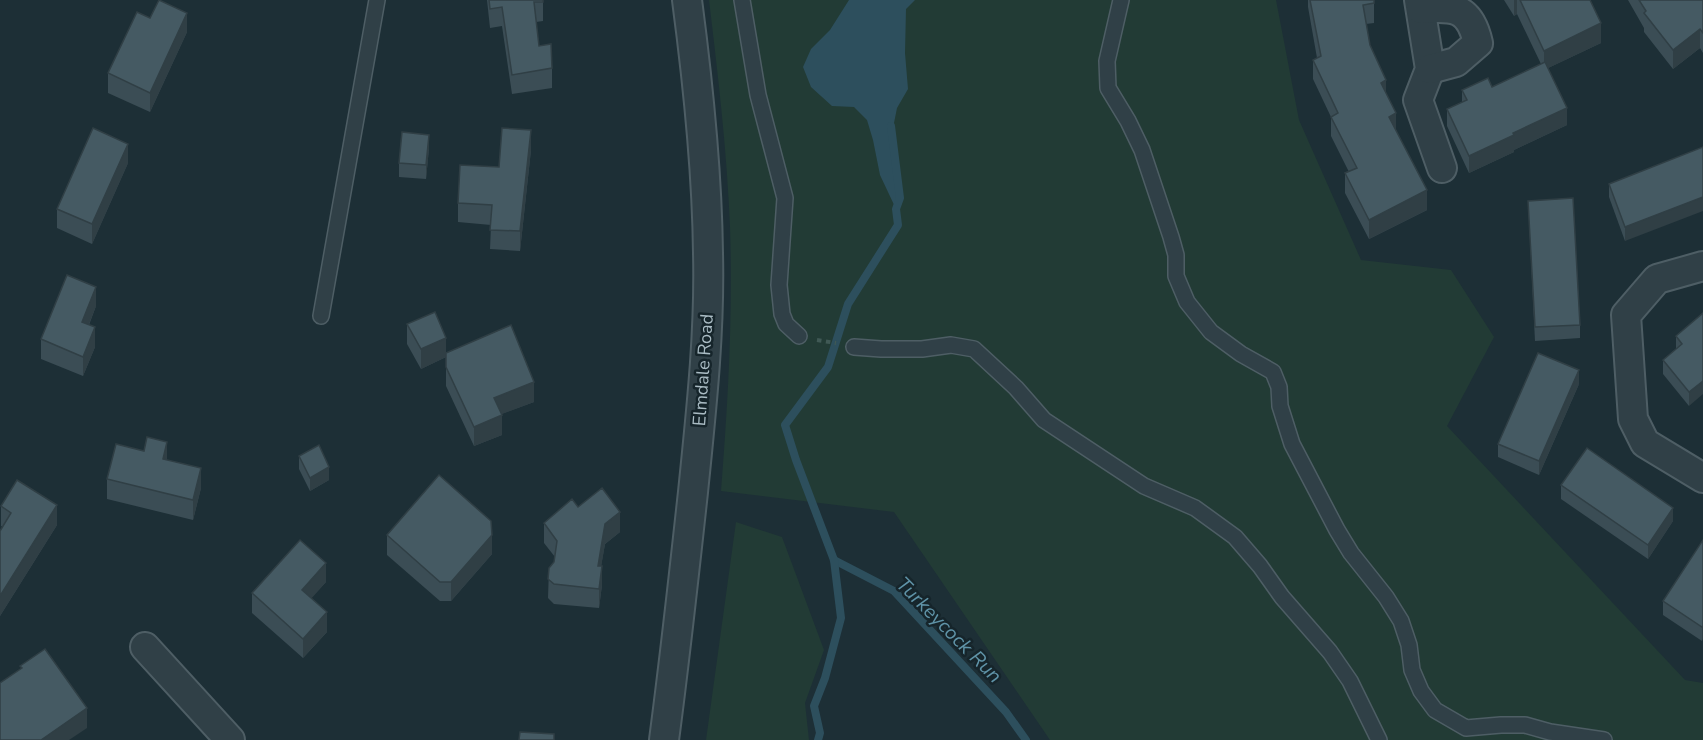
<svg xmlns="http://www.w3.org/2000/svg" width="1703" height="740" font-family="'Nunito Sans',sans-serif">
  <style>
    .green { fill: #223b35 }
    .water { fill: #2d4f5d }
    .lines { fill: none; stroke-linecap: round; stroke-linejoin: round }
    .stream { stroke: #2d4f5d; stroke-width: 8 }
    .lane-casing { stroke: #4e5e65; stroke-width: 18 }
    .street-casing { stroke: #4e5e65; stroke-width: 32 }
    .path { stroke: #405955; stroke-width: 4; stroke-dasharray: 4.5 4.5; stroke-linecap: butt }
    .lane { stroke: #304047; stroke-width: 15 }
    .street { stroke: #304047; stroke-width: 28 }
    .wall { fill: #3b4d55 }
    .shaded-wall { fill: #303f45 }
    .building { fill: #455a63; stroke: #303f45; stroke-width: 1.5 }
    .labels { text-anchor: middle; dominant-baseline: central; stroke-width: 5; stroke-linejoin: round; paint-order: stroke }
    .street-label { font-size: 18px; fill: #aabcc4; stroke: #16252b }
    .water-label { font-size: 20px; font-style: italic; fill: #5f93a7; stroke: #16252b }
  </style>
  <rect width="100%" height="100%" fill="#1d2f36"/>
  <g class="green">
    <path d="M709 0H1276L1299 120 1361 260 1451 270 1494 337 1447 426 1685 680 1703 683V740H1050L894 512 721 491C728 403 733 315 730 227 727 151 718 75 709 0Z"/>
    <polygon points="736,522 782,537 824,650 805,703 809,740 706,740"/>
  </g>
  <polygon class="water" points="849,0 915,0 906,9 905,53 908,89 897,108 892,133 900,198 896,209 880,175 873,140 867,120 854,107 832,106 811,87 803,67 811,49 830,30"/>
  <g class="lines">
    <g class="stream">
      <polyline points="834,560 894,591 1006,712 1026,740"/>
      <polyline points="818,740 820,733 814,706 825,678 841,618 834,560 796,460 785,425 828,367 848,304 898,225 896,209 900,198 891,126"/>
    </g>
    <defs>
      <g id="lane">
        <polyline points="742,0 758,95 785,198 779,285 782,314 786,324 799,336"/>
        <polyline points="1121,0 1107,61 1108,88 1128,121 1142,150 1171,237 1176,255 1176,276 1187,302 1211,332 1241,354 1273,372 1279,387 1280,406 1292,444 1337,530 1351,553 1386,597 1401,621 1409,645 1412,670 1421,691 1435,710 1466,728 1501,725 1525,725 1550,732 1604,740"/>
        <polyline points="321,316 377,0"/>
        <polyline points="854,347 881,349 922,349 951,345 974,349 1016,388 1044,420 1144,486 1195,508 1235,537 1260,566 1282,597 1330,652 1350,681 1379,740"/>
      </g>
      <g id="street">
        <polyline points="1419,0 1430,69 1418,100 1442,168"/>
        <path d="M1421 9C1454 6 1470 7 1478 43L1456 62 1430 69"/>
        <polyline points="1703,266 1657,279 1626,315 1633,419 1645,443 1703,478"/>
        <polyline points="145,647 230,740"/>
        <path d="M664 740C675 657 684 575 693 492 701 413 710 333 708 253 707 169 698 83 687 0"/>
      </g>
    </defs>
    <use href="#lane" class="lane-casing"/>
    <use href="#street" class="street-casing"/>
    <polyline class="path" points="817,340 836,343"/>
    <use href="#lane" class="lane"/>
    <use href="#street" class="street"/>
  </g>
  <g class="wall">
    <polygon points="487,0 543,0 543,21 536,22 539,46 552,68 552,88 512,94 502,26 490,28"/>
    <polygon points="1308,0 1374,0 1374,23 1366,24 1370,45 1386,93 1396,130 1427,210 1369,239 1345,193 1345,173 1349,172 1331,136 1331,117 1313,79 1313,60 1317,58 1308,7"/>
    <polygon points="1504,0 1590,0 1601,43 1548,68 1567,125 1514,150 1514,152 1469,173 1447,126 1447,109 1462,102 1462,90 1492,87 1541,64 1517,14 1514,16"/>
    <polygon points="1628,0 1703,0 1703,53 1700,48 1673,69 1644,32 1644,28"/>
    <polygon points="150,18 187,32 150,112 108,93 108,73"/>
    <polygon points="1703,147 1625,241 1609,197 1609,184"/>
    <polygon points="429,148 426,179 399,177 399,163"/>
    <polygon points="531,150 520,251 490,249 491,225 458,222 458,203 499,167"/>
    <polygon points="128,163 92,244 57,228 57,209"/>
    <polygon points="1528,201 1580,325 1580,338 1535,341"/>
    <polygon points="96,306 89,325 95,347 83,376 41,359 41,339"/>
    <polygon points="1703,313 1689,406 1663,374 1663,360 1676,349 1676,336"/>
    <polygon points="407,324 446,357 421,369 407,344"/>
    <polygon points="446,353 534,402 501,414 502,435 474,446 446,386"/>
    <polygon points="1579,384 1539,475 1498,457 1498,444"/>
    <polygon points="299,456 329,480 310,491 299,469"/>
    <polygon points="167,460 201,488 193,520 107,499 107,479"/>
    <polygon points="1561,485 1673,521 1648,559 1561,499"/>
    <polygon points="1,506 57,525 0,616 0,531 3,527 1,526"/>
    <polygon points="578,507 620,532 605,544 601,566 602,585 599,608 554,604 548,598 549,568 554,562 555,557 544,543 544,523"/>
    <polygon points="387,535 492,554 451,601 440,601 387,555"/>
    <polygon points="1703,540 1702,641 1663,615 1663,601"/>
    <polygon points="326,582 311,598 327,632 303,658 252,613 252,593"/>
  </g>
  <g class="shaded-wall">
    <polygon points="1514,0 1517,0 1517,14 1514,16"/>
    <polygon points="187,13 187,32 150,112 150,93"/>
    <polygon points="1601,23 1601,43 1544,70 1544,51"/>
    <polygon points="1700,29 1700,48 1673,69 1673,50"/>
    <polygon points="1386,80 1386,100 1381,83"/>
    <polygon points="1567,108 1567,125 1514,150 1514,152 1469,173 1469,156 1513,133"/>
    <polygon points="1396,113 1396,133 1389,117"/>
    <polygon points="531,130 531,150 520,251 520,231"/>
    <polygon points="429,135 429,148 426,179 426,165"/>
    <polygon points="128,144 128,163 92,244 92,224"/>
    <polygon points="1427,190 1427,210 1369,239 1369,220"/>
    <polygon points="1703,197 1703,211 1625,241 1625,227"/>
    <polygon points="96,287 96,306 82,342 82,322"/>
    <polygon points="95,327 95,347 83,376 83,357"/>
    <polygon points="446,338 446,357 421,369 421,349"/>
    <polygon points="1579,370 1579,384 1539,475 1539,461"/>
    <polygon points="1703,381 1703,394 1689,406 1689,392"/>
    <polygon points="534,382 534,402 494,417 494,398"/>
    <polygon points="502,415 502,435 474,446 474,427"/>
    <polygon points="167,442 167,462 163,459"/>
    <polygon points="329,467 329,480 310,491 310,478"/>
    <polygon points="201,468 201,488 193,520 193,500"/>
    <polygon points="57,505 57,525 0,616 0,596"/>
    <polygon points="1673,508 1673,521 1648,559 1648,545"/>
    <polygon points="620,512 620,532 605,544 598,585 598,566 605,524"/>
    <polygon points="492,535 492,554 451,601 451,582"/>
    <polygon points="326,563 326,582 302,609 302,590"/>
    <polygon points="602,566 602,585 599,608 599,589"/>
    <polygon points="327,612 327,632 303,658 303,639"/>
    <polygon points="1703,626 1703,639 1702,641 1702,627"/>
    <polygon points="87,708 87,728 69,740 41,740"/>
  </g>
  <g class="building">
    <polygon points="159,0 187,13 150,93 108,73 137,12 150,18"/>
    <polygon points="489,0 543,0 543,2 534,2 539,46 551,44 552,68 512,75 502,7 490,9"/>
    <polygon points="1310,0 1374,0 1374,3 1363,5 1370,45 1386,80 1381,83 1396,113 1389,117 1427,190 1369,220 1345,173 1357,168 1331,117 1338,113 1313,60 1321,56"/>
    <polygon points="1520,0 1590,0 1601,23 1544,51"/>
    <polygon points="1639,0 1703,0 1703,33 1700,29 1673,50 1644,13 1646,11"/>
    <polygon points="1545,62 1567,108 1513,133 1514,135 1469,156 1447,109 1467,100 1462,90 1488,78 1492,87"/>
    <polygon points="93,128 128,144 92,224 57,209"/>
    <polygon points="502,128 531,130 520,231 490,230 492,205 458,203 460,165 499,167"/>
    <polygon points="402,132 429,135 426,165 399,163"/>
    <polygon points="1703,147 1703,197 1625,227 1609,184"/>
    <polygon points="1573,198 1580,325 1535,327 1528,201"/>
    <polygon points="67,275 96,287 82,322 95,327 83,357 41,339"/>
    <polygon points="435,312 446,338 421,349 407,324"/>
    <polygon points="1703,313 1703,381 1689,392 1663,360 1682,344 1676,336"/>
    <polygon points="511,325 534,382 494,398 502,415 474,427 446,367 446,353"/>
    <polygon points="1538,353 1579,370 1539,461 1498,444"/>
    <polygon points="147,437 167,442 163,459 201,468 193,500 107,479 116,444 144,451"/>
    <polygon points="319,445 329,467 310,478 299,456"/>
    <polygon points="1587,448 1673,508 1648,545 1561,485"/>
    <polygon points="439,475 491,521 492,535 451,582 440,582 387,535"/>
    <polygon points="17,480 57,505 0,596 0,531 11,513 1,506"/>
    <polygon points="602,488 620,512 605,524 598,566 602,566 599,589 554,584 548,579 549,568 554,562 557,541 544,523 572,499 578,507"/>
    <polygon points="300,540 326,563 302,590 327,612 303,639 252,593"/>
    <polygon points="1703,540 1703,626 1702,627 1663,601"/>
    <polygon points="45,649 87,708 41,740 0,740 0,683 22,668 20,666"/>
    <polygon points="520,732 554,734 554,740 519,740"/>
  </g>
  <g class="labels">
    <g class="street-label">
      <text transform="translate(703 370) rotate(-86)">Elmdale Road</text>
    </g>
    <g class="water-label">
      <text transform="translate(949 630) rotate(45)">Turkeycock Run</text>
    </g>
  </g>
</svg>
